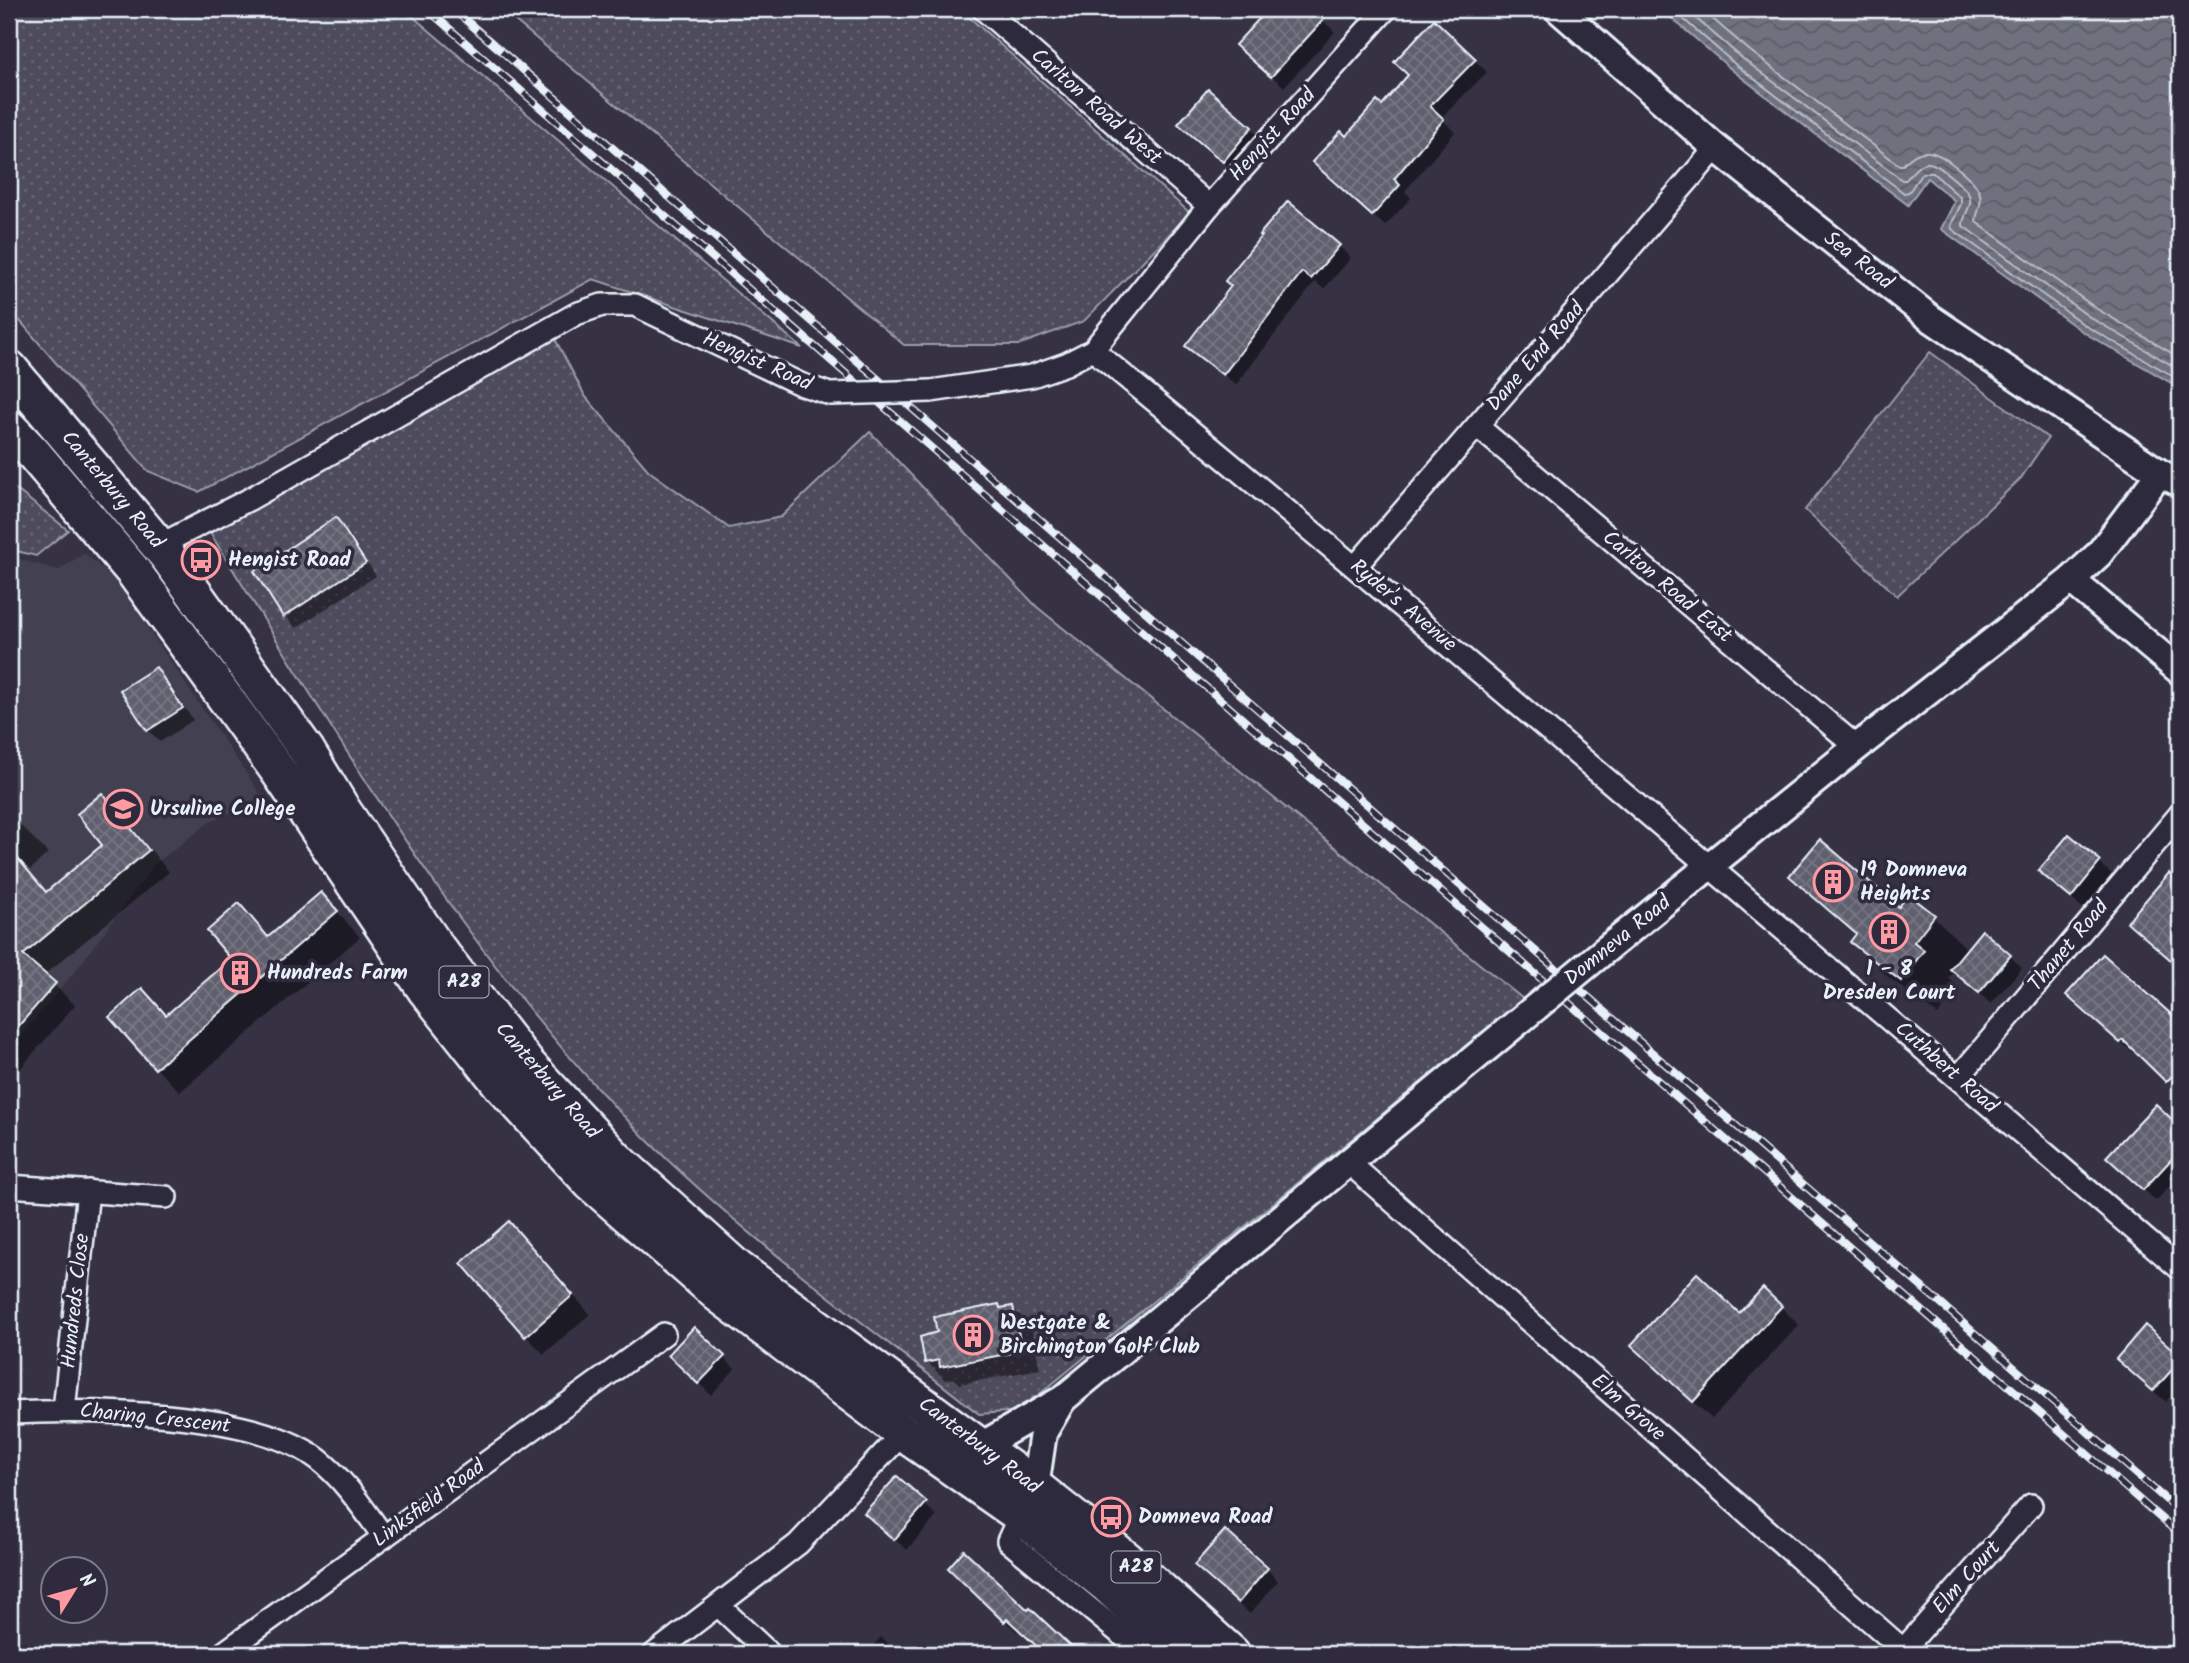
<svg xmlns="http://www.w3.org/2000/svg" width="2189" height="1663" font-family="Kalam,sans-serif">
  <style>
    .built { fill: #433f51 }
    .grass { fill: url(#grass-dots); stroke: #9a9eaa; stroke-width: 2 }
    .water { fill: url(#water-waves); stroke: #a0a4af; stroke-width: 2 }
    .shadow { fill: #0007 }
    .lines { fill: none; stroke-linecap: round; stroke-linejoin: round }
    .shore { stroke: #b8bec8; stroke-width: 2 }
    .building { fill: url(#building-cross-hatch); stroke: #e8f1f8; stroke-width: 2 }
    .minor-casing { stroke: #e8f1f8; stroke-width: 26 }
    .tertiary-casing { stroke: #e8f1f8; stroke-width: 32 }
    .trunk-casing { stroke: #e8f1f8; stroke-width: 40 }
    .minor { stroke: #2f2a3d; stroke-width: 21 }
    .tertiary { stroke: #2f2a3d; stroke-width: 26 }
    .trunk { stroke: #2f2a3d; stroke-width: 35 }
    .rail-casing { stroke: #e8f1f8; stroke-width: 8 }
    .rail { stroke: #2f2a3d; stroke-width: 5; stroke-dasharray: 16; stroke-linecap: butt }
    .minor-bridge-casing { stroke: #e8f1f8; stroke-width: 26; stroke-linecap: butt }
    .tertiary-bridge-casing { stroke: #e8f1f8; stroke-width: 32; stroke-linecap: butt }
    .minor-bridge { stroke: #2f2a3d; stroke-width: 21 }
    .tertiary-bridge { stroke: #2f2a3d; stroke-width: 26 }
    .labels { text-anchor: middle; dominant-baseline: central; stroke-width: 7; stroke-linejoin: round; paint-order: stroke }
    .shield { fill: #2f2a3d; stroke: #b0b5c0; stroke-width: 2 }
    .shield-label { font-size: 19px; font-weight: bold; fill: #e8f1f8 }
    .street-label { font-size: 21px; fill: #e8f1f8; stroke: #2f2a3d }
    .poi-label { font-size: 21px; font-weight: bold; fill: #e8f1f8; stroke: #2f2a3d; text-anchor: start }
  </style>
  <defs>
    <pattern id="grass-dots" width="8" height="8" patternUnits="userSpaceOnUse" patternTransform="scale(1.75)"><rect width="8" height="8" fill="#4d4b5c"/><path d="M2 2h.1M6 6h.1" fill="none" stroke="#676574" stroke-width="1.8" stroke-linecap="round"/></pattern>
    <pattern id="water-waves" width="16" height="10" patternUnits="userSpaceOnUse" patternTransform="scale(1.75)"><rect width="16" height="10" fill="#70717f"/><path d="M0 5q4-4 8 0t8 0" fill="none" stroke="#5b5c64"/></pattern>
    <pattern id="building-cross-hatch" width="8" height="8" patternUnits="userSpaceOnUse" patternTransform="scale(1.75)"><rect width="8" height="8" fill="#605e6e"/><path d="M0 0l8 8M0 8l8-8" fill="none" stroke="#777683"/></pattern>
  </defs>
  <rect width="100%" height="100%" fill="#363244"/>
  <filter id="ink" filterUnits="userSpaceOnUse"><feTurbulence type="fractalNoise" baseFrequency=".0143" numOctaves="2"/><feDisplacementMap in="SourceGraphic" scale="14" xChannelSelector="R" yChannelSelector="G"/><feConvolveMatrix kernelMatrix="1 2 1 2 8 2 1 2 1" color-interpolation-filters="sRGB"/></filter>
  <g filter="url(#ink)">
    <polygon class="built" points="84,553 114,578 263,798 211,821 154,865 77,969 9,1050 9,559 11,557 59,570"/>
    <g class="grass">
      <polygon points="9,9 404,9 802,348 593,279 199,492 148,471 9,308"/>
      <polygon points="501,9 960,9 1190,213 1084,321 1018,345 904,345"/>
      <path d="M555 339 585 396 649 471 729 528 781 517 870 432 1037 607 1523 999 1019 1411 979 1414C866 1324 747 1239 644 1137 466 959 340 740 207 528Z"/>
      <polygon points="1930,352 2048,438 2021,478 1897,596 1805,510"/>
      <polygon points="9,484 68,530 36,556 9,549"/>
    </g>
    <polygon class="water" points="1661,9 2180,9 2180,388 2083,332 1941,229 1955,201 1927,178 1908,205 1732,70"/>
    <g class="shadow">
      <polygon points="1269,9 1311,9 1335,32 1284,87 1237,45"/>
      <polygon points="1434,22 1487,72 1441,118 1455,132 1405,191 1411,198 1385,226 1327,174 1347,139 1382,107 1410,75"/>
      <polygon points="1208,91 1263,140 1235,173 1192,135"/>
      <polygon points="1263,236 1339,246 1351,258 1324,289 1315,282 1236,385 1187,345 1233,287"/>
      <polygon points="336,520 348,532 376,576 296,628 285,616 256,572"/>
      <polygon points="156,669 167,681 193,720 160,742 148,730"/>
      <polygon points="102,796 123,816 169,872 44,975 75,1005 9,1082 9,931 15,924 9,916 9,814 48,853 29,871 48,893 105,845"/>
      <polygon points="2069,836 2112,874 2084,909 2052,883"/>
      <polygon points="1791,876 1899,909 1933,916 1968,950 2010,956 2022,968 1991,1004 1955,971 1949,978 1959,988 1938,1015 1888,977 1852,941 1856,937"/>
      <polygon points="321,894 360,937 180,1092 156,1068 142,990 168,1016 234,959 239,906 270,938"/>
      <polygon points="2080,1006 2179,1023 2180,1021 2180,1092 2135,1051 2133,1053"/>
      <polygon points="2156,1106 2180,1129 2180,1175 2156,1201 2121,1168"/>
      <polygon points="509,1224 590,1314 544,1354 526,1336"/>
      <polygon points="999,1306 1002,1309 1013,1308 1031,1326 1040,1369 960,1384 954,1378 945,1380 927,1362 939,1333"/>
      <polygon points="1781,1307 1799,1325 1712,1419 1651,1363 1740,1316"/>
      <polygon points="2146,1328 2180,1358 2180,1386 2166,1402 2130,1371"/>
      <polygon points="694,1330 735,1369 711,1395 670,1355"/>
      <polygon points="897,1479 937,1516 907,1550 879,1525"/>
      <polygon points="1267,1569 1278,1581 1250,1614 1208,1577"/>
      <polygon points="962,1580 1028,1612 1030,1610 1076,1654 1046,1654 1020,1629 1017,1632"/>
      <polygon points="881,1637 900,1654 865,1654"/>
    </g>
    <g class="lines">
      <g class="shore">
        <polyline points="1672,9 1736,65 1904,193 1909,192 1922,173 1933,173 1961,198 1961,204 1951,225 1952,229 2086,326 2180,380"/>
        <path d="M1685 9 1742 58 1902 180H1906C1925 154 1932 161 1954 179 1959 184 1966 188 1969 195 1974 206 1962 215 1963 226L2091 318 2180 370"/>
        <path d="M1701 9 1749 50 1899 165H1903C1924 141 1940 154 1960 170 1967 176 1975 182 1979 191 1984 203 1976 212 1976 222L2097 309 2180 358"/>
      </g>
    </g>
    <g class="building">
      <polygon points="1268,9 1313,9 1324,19 1271,77 1235,45"/>
      <polygon points="1434,19 1476,59 1430,106 1444,119 1394,179 1400,185 1372,216 1312,162 1341,131 1346,136 1377,101 1382,105 1408,75 1394,62"/>
      <polygon points="1208,89 1252,127 1223,162 1178,124"/>
      <polygon points="1288,201 1340,245 1311,279 1302,272 1223,375 1185,346 1231,286 1225,281 1261,236 1259,235"/>
      <polygon points="336,517 366,563 283,617 254,571"/>
      <polygon points="156,667 183,708 147,731 120,690"/>
      <polygon points="102,793 149,850 23,955 56,983 9,1037 9,848 46,892 102,845 77,814"/>
      <polygon points="2069,834 2101,861 2071,898 2038,871"/>
      <polygon points="1820,839 1899,907 1908,894 1935,915 1914,942 1924,950 1901,981 1850,942 1856,934 1789,876"/>
      <polygon points="2169,873 2180,883 2180,968 2127,922"/>
      <polygon points="321,892 338,911 155,1069 109,1017 142,988 166,1015 231,959 207,931 239,903 268,937"/>
      <polygon points="1982,930 2011,955 1979,993 1950,969"/>
      <polygon points="2103,954 2180,1022 2180,1068 2166,1082 2123,1040 2120,1043 2066,995"/>
      <polygon points="2156,1104 2180,1127 2180,1150 2143,1190 2106,1157"/>
      <polygon points="509,1221 573,1295 525,1337 461,1263"/>
      <polygon points="1697,1273 1739,1313 1763,1288 1782,1306 1693,1402 1631,1345"/>
      <polygon points="999,1304 1000,1308 1013,1306 1022,1351 940,1367 939,1360 925,1363 920,1337 937,1332 934,1317"/>
      <polygon points="2145,1325 2180,1356 2180,1361 2153,1391 2116,1359"/>
      <polygon points="694,1327 725,1356 698,1384 668,1355"/>
      <polygon points="897,1476 927,1502 894,1540 864,1513"/>
      <polygon points="1225,1530 1268,1568 1238,1603 1194,1565"/>
      <polygon points="964,1550 1028,1610 1030,1608 1079,1654 1045,1654 1007,1619 1004,1622 948,1568"/>
    </g>
    <g class="lines">
      <defs>
        <g id="minor">
          <polyline points="983,9 1209,206"/>
          <path d="M1093 350C1459 651 1820 960 2180 1269"/>
          <polyline points="931,391 1032,376 1066,364 1093,350 1209,206 1386,9"/>
          <polyline points="1477,426 1857,747"/>
          <polyline points="158,546 248,500 576,314 602,305 635,305 800,384 830,394"/>
          <polyline points="1356,566 1716,148"/>
          <polyline points="1958,1078 2180,814"/>
          <polyline points="1348,1162 1908,1654"/>
          <polyline points="9,1186 166,1197"/>
          <polyline points="64,1410 88,1191"/>
          <path d="M9 1413C89 1409 254 1410 318 1459 345 1480 364 1510 384 1537"/>
          <polyline points="1020,1515 1008,1541 1145,1654"/>
          <polyline points="719,1606 770,1654"/>
          <polyline points="1903,1650 2031,1505"/>
          <polyline points="222,1654 664,1334"/>
          <polyline points="654,1654 798,1544 903,1433"/>
        </g>
        <g id="tertiary">
          <polyline points="1558,9 1716,148 1930,318 2160,473 2180,483"/>
          <polyline points="2071,580 2180,671"/>
          <polyline points="1604,951 1857,747 2071,580 2099,554 2160,473"/>
          <polyline points="981,1446 1063,1399 1536,1007"/>
          <polyline points="1035,1487 1043,1433 1062,1400"/>
        </g>
        <g id="trunk">
          <polyline points="9,368 169,558 307,751 344,812 437,948 527,1064 615,1158 737,1268 1035,1487 1126,1559 1232,1654"/>
          <polyline points="9,428 34,454 133,571 279,772 425,989 502,1086 591,1183 718,1294 903,1433 1020,1515 1107,1585 1182,1654"/>
        </g>
      </defs>
      <use href="#minor" class="minor-casing"/>
      <use href="#tertiary" class="tertiary-casing"/>
      <use href="#trunk" class="trunk-casing"/>
      <use href="#minor" class="minor"/>
      <use href="#tertiary" class="tertiary"/>
      <use href="#trunk" class="trunk"/>
      <defs>
        <g id="rail">
          <polyline points="427,9 2180,1535"/>
          <polyline points="453,9 2180,1512"/>
        </g>
      </defs>
      <use href="#rail" class="rail-casing"/>
      <use href="#rail" class="rail"/>
      <defs>
        <polyline id="minor-bridge" points="830,394 931,391"/>
        <polyline id="tertiary-bridge" points="1536,1007 1604,951"/>
      </defs>
      <use href="#minor-bridge" class="minor-bridge-casing"/>
      <use href="#tertiary-bridge" class="tertiary-bridge-casing"/>
      <use href="#minor-bridge" class="minor-bridge"/>
      <use href="#tertiary-bridge" class="tertiary-bridge"/>
    </g>
  </g>
  <defs>
    <symbol id="bus-ring" viewBox="-11 -11 22 22"><circle r="9.5" fill="#2f2a3d" stroke="#ff9aa2" stroke-width="1.5"/><path d="M-5-6H5V4H4V6H2V4H-2V6H-4V4H-5ZM-3.5-4V0h7V-4ZM-3.5 1.2v1.5H-2V1.2ZM2 1.2v1.5H3.5V1.2Z" fill="#ff9aa2"/></symbol>
    <symbol id="school-ring" viewBox="-11 -11 22 22"><circle r="9.5" fill="#2f2a3d" stroke="#ff9aa2" stroke-width="1.5"/><path d="M0-5L7-2L0 1L-7-2ZM-4 1L0 2.5L4 1V4Q0 6-4 4Z" fill="#ff9aa2"/></symbol>
    <symbol id="building-ring" viewBox="-11 -11 22 22"><circle r="9.5" fill="#2f2a3d" stroke="#ff9aa2" stroke-width="1.5"/><path d="M-4-6H4V6H1V3H-1V6H-4ZM-2.5-4.3h1.7v1.8h-1.7ZM.8-4.3h1.7v1.8H.8ZM-2.5-1h1.7V.8h-1.7ZM.8-1h1.7V.8H.8Z" fill="#ff9aa2"/></symbol>
  </defs>
  <g fill-rule="evenodd">
    <use href="#bus-ring" x="179" y="538" width="44" height="44"/>
    <use href="#school-ring" x="101" y="787" width="44" height="44"/>
    <use href="#building-ring" x="1811" y="860" width="44" height="44"/>
    <use href="#building-ring" x="1867" y="910" width="44" height="44"/>
    <use href="#building-ring" x="218" y="951" width="44" height="44"/>
    <use href="#building-ring" x="951" y="1313" width="44" height="44"/>
    <use href="#bus-ring" x="1089" y="1495" width="44" height="44"/>
  </g>
  <g class="labels">
    <g class="shield">
      <rect x="439.5" y="966.5" width="49" height="31" rx="5"/>
      <rect x="1111.5" y="1551.5" width="49" height="31" rx="5"/>
    </g>
    <g class="shield-label">
      <text x="464" y="982">A28</text>
      <text x="1136" y="1567">A28</text>
    </g>
    <g class="street-label">
      <text transform="translate(1096 107) rotate(41)">Carlton Road West</text>
      <text transform="translate(1273 135) rotate(-48)">Hengist Road</text>
      <text transform="translate(1858 261) rotate(38)">Sea Road</text>
      <text transform="translate(1536 357) rotate(-49)">Dane End Road</text>
      <text transform="translate(757 362) rotate(24)">Hengist Road</text>
      <text transform="translate(112 490) rotate(50)">Canterbury Road</text>
      <text transform="translate(1667 587) rotate(40)">Carlton Road East</text>
      <text transform="translate(1403 606) rotate(40)">Ryder's Avenue</text>
      <text transform="translate(1618 941) rotate(-39)">Domneva Road</text>
      <text transform="translate(2069 946) rotate(-50)">Thanet Road</text>
      <text transform="translate(1946 1068) rotate(41)">Cuthbert Road</text>
      <text transform="translate(547 1081) rotate(49)">Canterbury Road</text>
      <text transform="translate(76 1301) rotate(-84)">Hundreds Close</text>
      <text transform="translate(1628 1408) rotate(41)">Elm Grove</text>
      <text transform="translate(155 1419) rotate(6)">Charing Crescent</text>
      <text transform="translate(979 1446) rotate(37)">Canterbury Road</text>
      <text transform="translate(429 1504) rotate(-36)">Linksfield Road</text>
      <text transform="translate(1967 1578) rotate(-48)">Elm Court</text>
    </g>
    <g class="poi-label">
      <text x="228" y="560">Hengist Road</text>
      <text x="150" y="809">Ursuline College</text>
      <text x="1860" y="870">19 Domneva<tspan x="1860" dy="24">Heights</tspan></text>
      <text x="1889" y="969" text-anchor="middle">1 - 8<tspan x="1889" dy="24">Dresden Court</tspan></text>
      <text x="267" y="973">Hundreds Farm</text>
      <text x="1000" y="1323">Westgate &amp;<tspan x="1000" dy="24">Birchington Golf Club</tspan></text>
      <text x="1138" y="1517">Domneva Road</text>
    </g>
  </g>
  <rect width="2189" height="1663" fill="none" stroke="#2f2a3d" stroke-width="35"/>
  <rect x="18" y="18" width="2154" height="1628" fill="none" stroke="#e8f1f8" stroke-width="2.5" filter="url(#ink)"/>
  <g transform="translate(74 1590) rotate(53)"><circle r="33" fill="#2f2a3d" stroke="#797a88" stroke-width="2"/>
  <path d="M0-5L12 26L0 18L-12 26Z" fill="#ff9aa2"/>
  <text y="-10" font-size="19" font-weight="bold" text-anchor="middle" fill="#e8f1f8">N</text>
  </g>
</svg>
